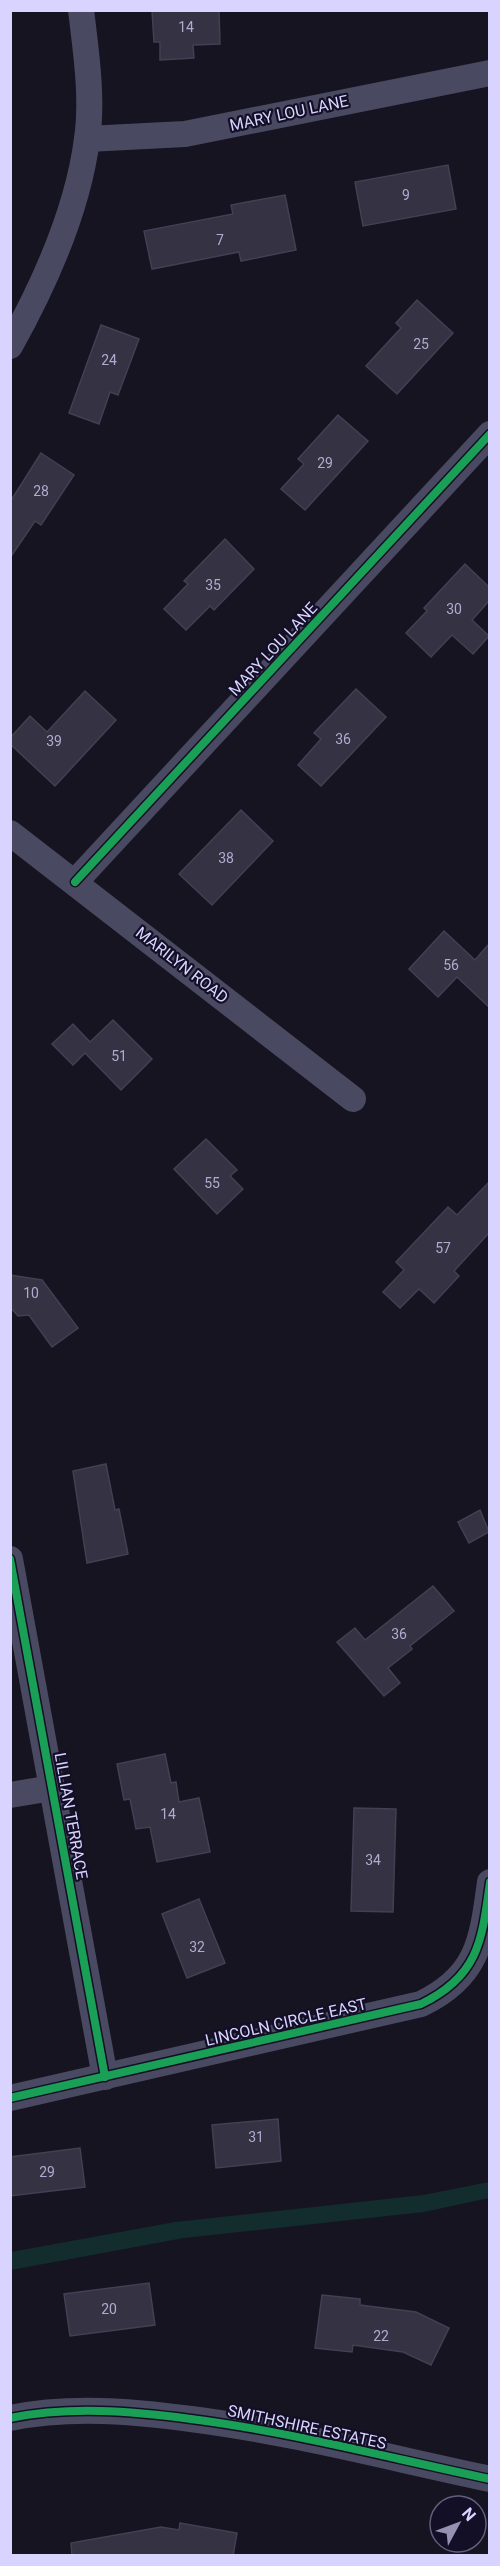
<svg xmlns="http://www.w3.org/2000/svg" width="500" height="2566" font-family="Roboto,sans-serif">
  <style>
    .green { fill: #132c2d }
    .building { fill: #343243; stroke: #433f54; stroke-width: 1.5 }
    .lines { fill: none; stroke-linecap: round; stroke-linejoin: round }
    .street { stroke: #4a4962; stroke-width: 26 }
    .cycleway-casing { stroke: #130f26; stroke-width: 11 }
    .cycleway { stroke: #1a9f57; stroke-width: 8 }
    .labels { text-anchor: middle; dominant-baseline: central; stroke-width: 4.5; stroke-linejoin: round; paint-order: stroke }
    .number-label { font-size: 14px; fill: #b0acd0 }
    .street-label { font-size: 16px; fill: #d9d4ff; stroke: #130f26 }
  </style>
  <rect width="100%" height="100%" fill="#161421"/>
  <polygon class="green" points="489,2182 489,2198 424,2212 184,2238 11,2270 11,2252 175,2222 423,2195"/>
  <g class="building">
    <polygon points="184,10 219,11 220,44 193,45 194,58 160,60 160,42 154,42 152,11"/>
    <polygon points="448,165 456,209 363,226 355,182"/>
    <polygon points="285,195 296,250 241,261 239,252 152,269 144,231 233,214 231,205"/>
    <polygon points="417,300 453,333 397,394 366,366 401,328 396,323"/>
    <polygon points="101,325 139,339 118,395 110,392 99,424 69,413"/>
    <polygon points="338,415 368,441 305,510 281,489 304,464 298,459"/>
    <polygon points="41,453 74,475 41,525 35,521 10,558 10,502"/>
    <polygon points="225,539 254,569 214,610 210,606 186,630 164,609 188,584 184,581"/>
    <polygon points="465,564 489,587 489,601 472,620 489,636 473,654 452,635 431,657 406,633 427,611 424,608"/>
    <polygon points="356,689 386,717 321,786 298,765 321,739 314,733"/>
    <polygon points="85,691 116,720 55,786 10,744 10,738 30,716 47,732"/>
    <polygon points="241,810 273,841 212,905 179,874"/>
    <polygon points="444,931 475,960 489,944 489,1007 457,977 438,997 409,969"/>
    <polygon points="113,1020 152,1059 121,1090 85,1053 73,1065 52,1044 73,1024 90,1042"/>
    <polygon points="206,1139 237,1170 230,1176 243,1189 217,1214 174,1169"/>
    <polygon points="489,1182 489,1233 454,1271 459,1276 434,1303 419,1289 400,1308 383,1292 404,1270 396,1262 448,1207 457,1215"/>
    <polygon points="10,1275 42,1280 78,1328 52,1347 29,1315 18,1316 10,1307"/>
    <polygon points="106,1464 115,1510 119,1509 128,1554 87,1563 73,1471"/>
    <polygon points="480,1510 489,1532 469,1543 458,1522"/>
    <polygon points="433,1586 454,1611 410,1646 412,1649 388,1668 400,1683 384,1696 337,1642 355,1628 365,1640"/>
    <polygon points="165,1754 171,1783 176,1782 179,1802 199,1798 210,1852 157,1862 150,1827 136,1829 130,1799 124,1800 117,1764"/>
    <polygon points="354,1808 396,1809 393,1912 351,1911"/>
    <polygon points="199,1899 225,1963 187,1978 162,1914"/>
    <polygon points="278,2119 281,2161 216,2168 212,2125"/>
    <polygon points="80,2148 85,2187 10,2196 10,2157"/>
    <polygon points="149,2283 155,2325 70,2336 64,2294"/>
    <polygon points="322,2295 360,2299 360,2305 416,2312 449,2328 431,2365 403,2352 353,2345 352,2352 315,2348"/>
    <polygon points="180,2523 237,2533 233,2556 72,2556 71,2543 161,2527 179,2530"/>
  </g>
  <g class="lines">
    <g class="street">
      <polyline points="87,139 185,134 490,73"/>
      <path d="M10 346C44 285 78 209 87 139 93 98 86 52 81 10"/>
      <polyline points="10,833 353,1099"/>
      <polyline points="75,882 490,434"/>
      <polyline points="10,1559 105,2077"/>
      <polyline points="10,1795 52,1788"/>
      <path d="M10 2098 421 2004C479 1976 482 1940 490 1882"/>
      <path d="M10 2418C70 2406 131 2411 191 2419 292 2432 390 2458 490 2479"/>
    </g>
    <defs>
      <g id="cycleway">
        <polyline points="75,882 490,434"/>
        <polyline points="10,1559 105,2077"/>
        <path d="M10 2098 421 2004C479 1976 482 1940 490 1882"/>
        <path d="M10 2418C70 2406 131 2411 191 2419 292 2432 390 2458 490 2479"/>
      </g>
    </defs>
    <use href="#cycleway" class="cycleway-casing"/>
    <use href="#cycleway" class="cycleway"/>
  </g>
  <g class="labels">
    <g class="number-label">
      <text x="186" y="27">14</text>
      <text x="406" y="195">9</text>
      <text x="220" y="240">7</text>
      <text x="421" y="344">25</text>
      <text x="109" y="360">24</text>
      <text x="325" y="463">29</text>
      <text x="41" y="491">28</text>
      <text x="213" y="585">35</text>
      <text x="454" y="609">30</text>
      <text x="343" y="739">36</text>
      <text x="54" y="741">39</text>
      <text x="226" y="858">38</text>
      <text x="451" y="965">56</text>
      <text x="119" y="1056">51</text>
      <text x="212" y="1183">55</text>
      <text x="443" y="1248">57</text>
      <text x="31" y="1293">10</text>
      <text x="399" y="1634">36</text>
      <text x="168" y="1814">14</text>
      <text x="373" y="1860">34</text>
      <text x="197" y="1947">32</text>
      <text x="256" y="2137">31</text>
      <text x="47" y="2172">29</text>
      <text x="109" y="2309">20</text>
      <text x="381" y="2336">22</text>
    </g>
    <g class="street-label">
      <text transform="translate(289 113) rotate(-12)">MARY LOU LANE</text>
      <text transform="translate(273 649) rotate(-47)">MARY LOU LANE</text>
      <text transform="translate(182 965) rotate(38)">MARILYN ROAD</text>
      <text transform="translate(71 1816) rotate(80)">LILLIAN TERRACE</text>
      <text transform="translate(286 2022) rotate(-13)">LINCOLN CIRCLE EAST</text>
      <text transform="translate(307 2427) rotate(12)">SMITHSHIRE ESTATES</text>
    </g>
  </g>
  <rect width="500" height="2566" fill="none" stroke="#d9d4ff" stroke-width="24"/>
  <g transform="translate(458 2524) rotate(49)"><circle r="28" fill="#130f26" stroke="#625e7d" stroke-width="1.5"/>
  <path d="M0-4.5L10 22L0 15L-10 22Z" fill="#9591b1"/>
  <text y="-9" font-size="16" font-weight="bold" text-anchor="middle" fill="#d9d4ff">N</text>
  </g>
</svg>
